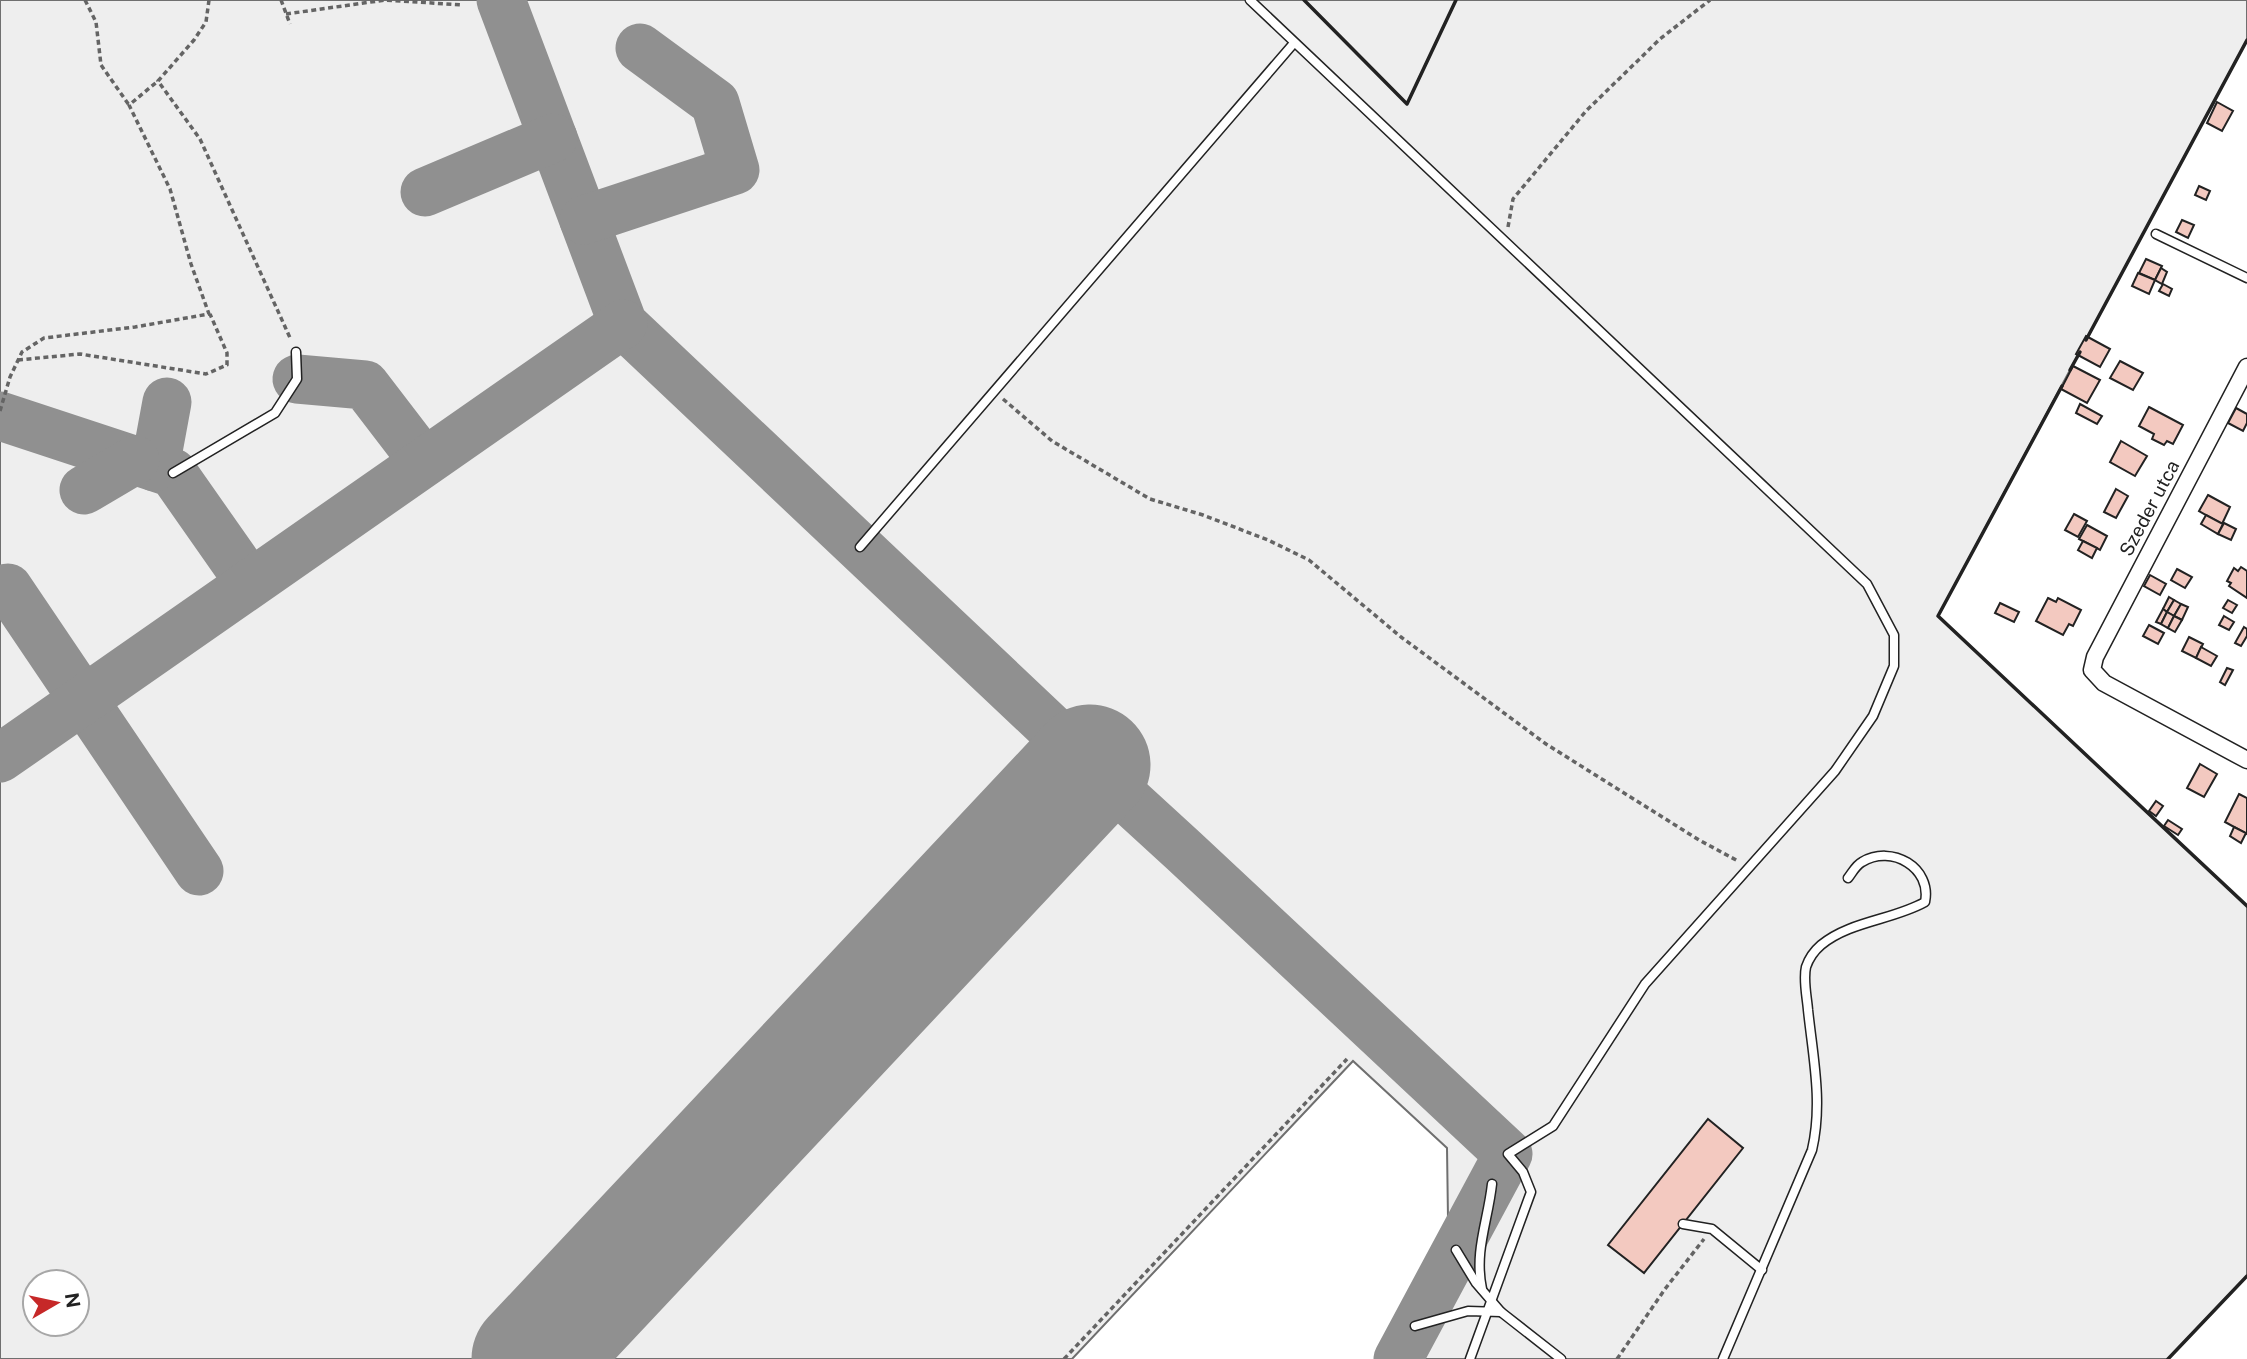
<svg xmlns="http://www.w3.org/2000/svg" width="2247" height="1359" font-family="'Public Sans',sans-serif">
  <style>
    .green { fill: #eee; stroke: #6f6f6f; stroke-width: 2; fill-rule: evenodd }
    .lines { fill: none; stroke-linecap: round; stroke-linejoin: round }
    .taxiway { stroke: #909090; stroke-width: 49 }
    .runway { stroke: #909090; stroke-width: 121 }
    .building { fill: #f3c9c0; stroke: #222; stroke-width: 2 }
    .service-casing { stroke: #222; stroke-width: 11 }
    .minor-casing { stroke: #222; stroke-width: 19 }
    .path { stroke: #646464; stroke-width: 3.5; stroke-dasharray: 5 3.5; stroke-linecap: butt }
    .service { stroke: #fff; stroke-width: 8 }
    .minor { stroke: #fff; stroke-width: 16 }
    .wall { stroke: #222; stroke-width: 3.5 }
    .labels { text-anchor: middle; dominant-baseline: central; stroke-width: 5; stroke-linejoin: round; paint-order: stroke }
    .street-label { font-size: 19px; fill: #222; stroke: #fff }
  </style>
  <rect width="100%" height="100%" fill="#fff"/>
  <path class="green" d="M0 0H2247V40L1938 616 2247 906V1276L2168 1359H1375L1448 1219 1447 1148 1353 1061 1072 1359H0ZM35 1282H77V1324H35Z"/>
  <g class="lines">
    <g class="taxiway">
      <polyline points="501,0 623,324 1090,765 1184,851 1508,1154 1398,1359"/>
      <polyline points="425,192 553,138"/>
      <polyline points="584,220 735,170 715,103 640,48"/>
      <polyline points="297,379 365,385 424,462"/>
      <polyline points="0,416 173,473 250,583"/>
      <polyline points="155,467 167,402"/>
      <polyline points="84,490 135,460"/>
      <polyline points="8,588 199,871"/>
      <polyline points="0,758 623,324"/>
    </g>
    <polyline class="runway" points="532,1359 1090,765"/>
  </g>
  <g class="building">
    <polygon points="2217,102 2233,111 2222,131 2207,123"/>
    <polygon points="2199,186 2210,191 2206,200 2195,195"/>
    <polygon points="2182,220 2194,225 2188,238 2176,232"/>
    <polygon points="2146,259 2162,266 2155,280 2139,273"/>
    <polygon points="2161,268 2167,272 2162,284 2155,280"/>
    <polygon points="2138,273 2155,280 2149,294 2132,286"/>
    <polygon points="2163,284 2172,289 2169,296 2159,291"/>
    <polygon points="2086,336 2110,349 2100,367 2076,354"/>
    <polygon points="2120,361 2143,373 2133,390 2110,378"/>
    <polygon points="2073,366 2100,380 2087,403 2061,389"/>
    <polygon points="2080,404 2102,416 2097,424 2076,413"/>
    <polygon points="2149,407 2183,425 2173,444 2167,441 2164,445 2152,439 2154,434 2139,426"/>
    <polygon points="2236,408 2247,414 2247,423 2243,431 2228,423"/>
    <polygon points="2121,441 2147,456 2135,476 2110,462"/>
    <polygon points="2116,489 2128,496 2116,518 2104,512"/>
    <polygon points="2208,495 2230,507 2222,524 2199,511"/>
    <polygon points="2074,514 2087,521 2078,537 2065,530"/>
    <polygon points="2206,515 2223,524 2218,534 2201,524"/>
    <polygon points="2224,523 2236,529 2231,540 2218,534"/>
    <polygon points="2087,525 2107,536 2100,550 2079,539"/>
    <polygon points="2083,541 2097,548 2092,558 2078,550"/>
    <polygon points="2241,567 2247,571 2247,598 2229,586 2231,583 2227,581 2234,568 2238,571"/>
    <polygon points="2177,569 2192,577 2185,588 2171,580"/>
    <polygon points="2150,575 2166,584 2160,595 2144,586"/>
    <polygon points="2169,597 2174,600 2167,612 2163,609"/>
    <polygon points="2048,598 2056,602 2058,598 2081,610 2073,626 2069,624 2063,635 2036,621"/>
    <polygon points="2174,600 2181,604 2174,616 2167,612"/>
    <polygon points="2228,600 2237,605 2232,613 2223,608"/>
    <polygon points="2000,603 2019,612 2014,622 1995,613"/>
    <polygon points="2181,604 2188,607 2182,620 2174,616"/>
    <polygon points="2163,609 2167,612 2161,624 2156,622"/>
    <polygon points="2167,612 2174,616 2168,628 2161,624"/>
    <polygon points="2174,616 2182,620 2175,632 2168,628"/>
    <polygon points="2224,616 2234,622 2229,630 2219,625"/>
    <polygon points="2149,625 2164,633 2158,644 2143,636"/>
    <polygon points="2244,627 2247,629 2247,636 2241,646 2235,643"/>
    <polygon points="2189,637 2203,644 2196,658 2182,651"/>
    <polygon points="2201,647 2217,656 2211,666 2196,658"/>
    <polygon points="2227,668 2233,670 2225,685 2220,682"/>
    <polygon points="2200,764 2217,774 2204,797 2187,788"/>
    <polygon points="2239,794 2247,798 2247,834 2225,822"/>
    <polygon points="2156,801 2163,806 2156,816 2149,811"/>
    <polygon points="2168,820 2182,829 2178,835 2164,826"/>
    <polygon points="2234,827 2246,833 2241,843 2230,836"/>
    <polygon points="1708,1119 1743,1148 1644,1273 1608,1245"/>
  </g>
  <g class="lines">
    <defs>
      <g id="service">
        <polyline points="1250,0 1867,584 1894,635 1894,666 1873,716 1835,771 1645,984 1553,1126 1508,1154 1523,1172 1531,1192 1470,1359"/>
        <polyline points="2156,234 2247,278"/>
        <polyline points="173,473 275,413 297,379 296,352"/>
        <polyline points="860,547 1294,43"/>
        <polyline points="1683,1224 1712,1229 1762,1270"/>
        <path d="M1482 1289C1474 1251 1488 1221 1492 1184"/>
        <polyline points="1501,1312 1561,1359"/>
        <polyline points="1415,1326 1468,1311 1501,1312 1476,1283 1456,1250"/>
        <path d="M1723 1359 1812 1150C1823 1103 1813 1057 1808 1010 1807 997 1803 980 1806 967 1809 958 1814 951 1821 945 1850 921 1893 920 1925 902 1932 868 1892 844 1862 862 1856 865 1852 873 1848 878"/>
      </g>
      <polyline id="minor" points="2247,367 2095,657 2092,670 2104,683 2247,760"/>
    </defs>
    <use href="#service" class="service-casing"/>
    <use href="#minor" class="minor-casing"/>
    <g class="path">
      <polyline points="85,0 96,22 101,65 129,105"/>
      <polyline points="209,0 206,22 194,40 158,81 200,139 291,340"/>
      <polyline points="281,0 290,24"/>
      <polyline points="286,14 385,0 463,5"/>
      <polyline points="1508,227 1513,199 1586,111 1660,39 1710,0"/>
      <polyline points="18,360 80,354 206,374 227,365 227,353 210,314"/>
      <polyline points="1003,399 1052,441 1150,499 1203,515 1268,540 1309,560 1401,637 1546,744 1699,840 1738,861"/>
      <polyline points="0,411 10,377 22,352 44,338 135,327 209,314 191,264 170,189 129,105 158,81"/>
      <polyline points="1064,1359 1347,1059"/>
      <polyline points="1617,1359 1665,1289 1704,1239"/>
    </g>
    <use href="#service" class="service"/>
    <use href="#minor" class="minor"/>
    <g class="wall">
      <polyline points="1304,0 1407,104 1456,0"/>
      <polyline points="2086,340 2247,40"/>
      <polyline points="2070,370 2080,352"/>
      <polyline points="2062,386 1938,616 2247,906"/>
      <polyline points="2168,1359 2247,1276"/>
    </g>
  </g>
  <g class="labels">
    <g class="street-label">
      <text transform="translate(2149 508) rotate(-62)">Szeder utca</text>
    </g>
  </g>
  <g transform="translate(56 1303) rotate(81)"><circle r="33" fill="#ffffff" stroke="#a7a7a7" stroke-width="2"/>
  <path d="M0-5L12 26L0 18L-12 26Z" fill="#c62828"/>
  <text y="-10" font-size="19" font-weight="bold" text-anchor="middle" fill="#222222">N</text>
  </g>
</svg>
